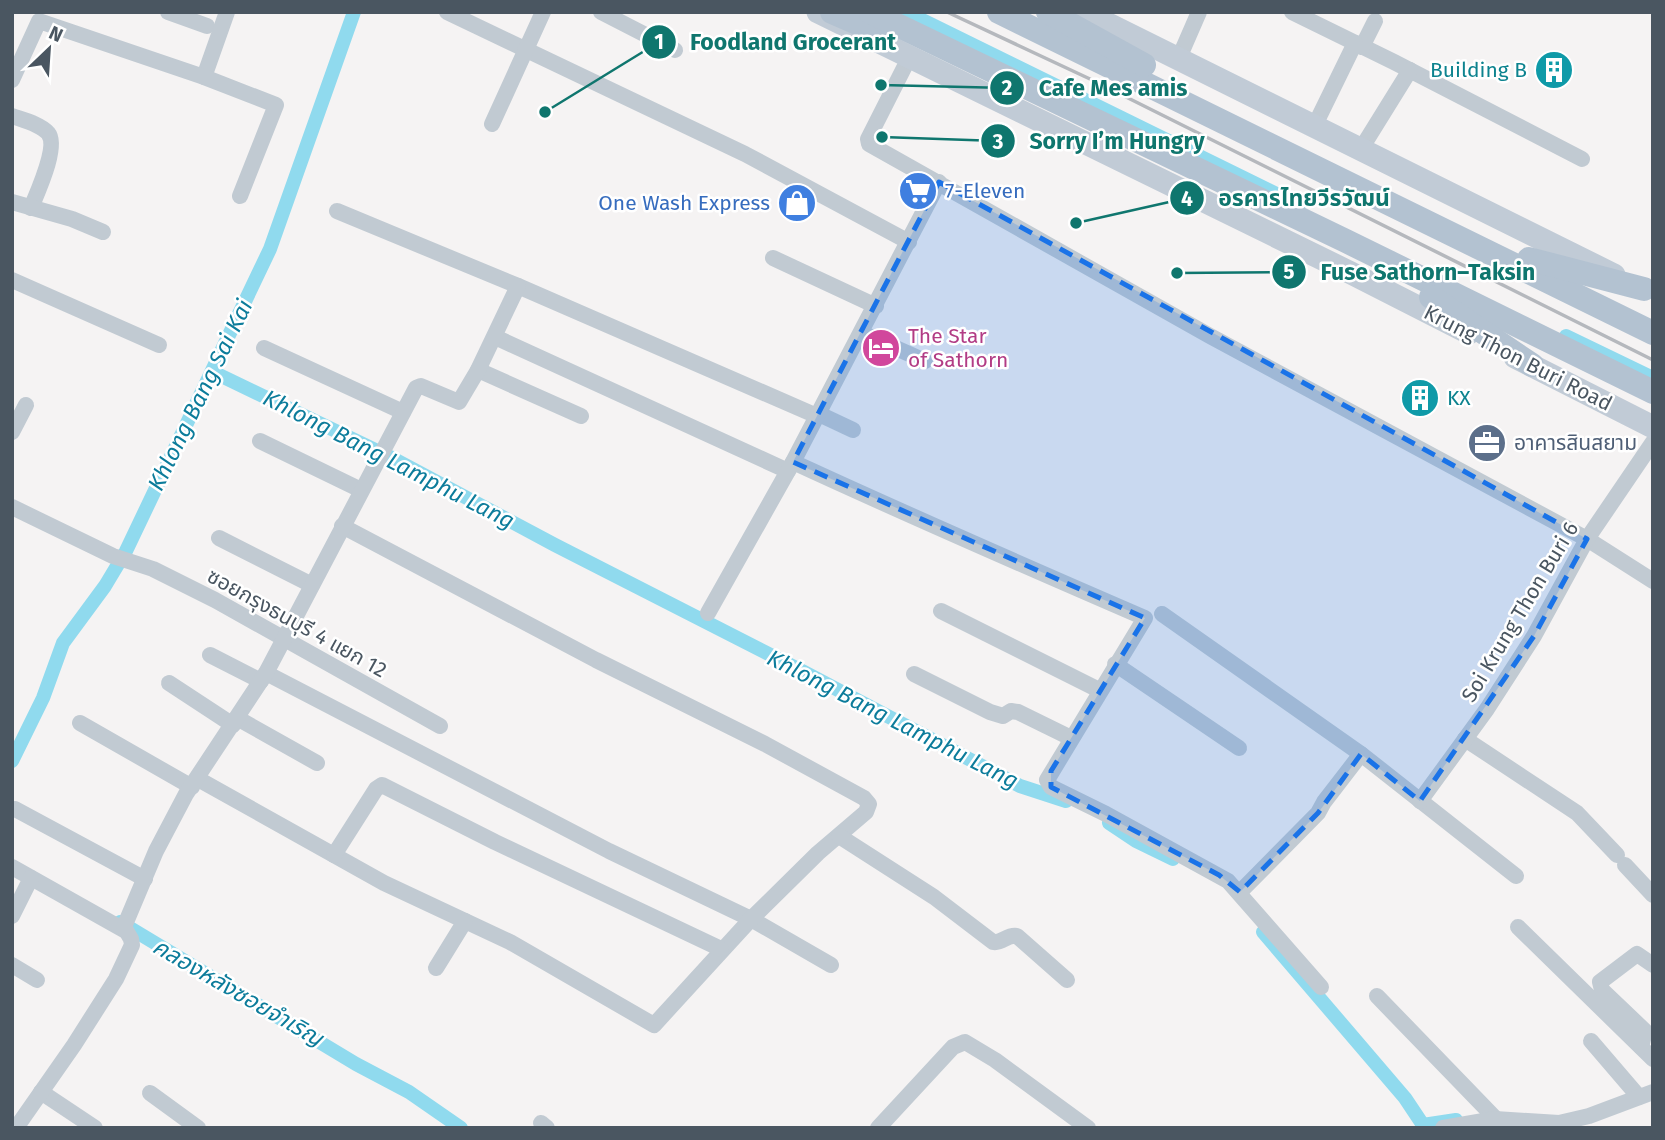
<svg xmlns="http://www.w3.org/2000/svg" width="1665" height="1140" font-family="'Fira Sans','Noto Sans Thai',sans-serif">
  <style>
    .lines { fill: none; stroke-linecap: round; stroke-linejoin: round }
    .canal { stroke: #90daee; stroke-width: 14 }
    .street { stroke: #c1cad2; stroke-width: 16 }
    .secondary { stroke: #c1cbd6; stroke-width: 23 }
    .primary { stroke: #b3c2d1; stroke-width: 24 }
    .rail { stroke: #b5b8bd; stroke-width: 3.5 }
    .marked { fill: #1a73e8; fill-opacity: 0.2; stroke: #1a73e8; stroke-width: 5; stroke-dasharray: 14 9; stroke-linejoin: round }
    .labels { text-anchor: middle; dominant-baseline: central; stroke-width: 5; stroke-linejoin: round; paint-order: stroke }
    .culture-label { font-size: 21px; fill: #0d838f; stroke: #fff; text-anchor: end }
    .shop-label { font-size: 21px; fill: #366cbe; stroke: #fff; text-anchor: start }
    .hotel-label { font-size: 21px; fill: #b23c85; stroke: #fff; text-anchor: start }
    .street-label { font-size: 21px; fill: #4a5661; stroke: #fff }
    .service-label { font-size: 21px; fill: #4e5e75; stroke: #fff; text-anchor: start }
    .water-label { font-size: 23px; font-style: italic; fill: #0c7c9b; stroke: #fff }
    .leader { fill: none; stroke: #0f766e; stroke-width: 2.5 }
    .callout-dot { fill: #0f766e; stroke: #fff; stroke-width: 2.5 }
    .mark-label { font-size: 21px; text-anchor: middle; font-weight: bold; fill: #fff }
    .callout-label { font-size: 23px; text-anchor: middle; font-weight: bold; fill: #0f766e; stroke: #fff; stroke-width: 5; stroke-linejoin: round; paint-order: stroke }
  </style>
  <rect width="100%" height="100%" fill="#f5f3f3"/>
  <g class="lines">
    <g class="canal">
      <polyline points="906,12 1299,205"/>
      <polyline points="1566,336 1653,378"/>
      <polyline points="213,372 390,457 555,545 804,672 1020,786 1066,801"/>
      <polyline points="12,761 43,698 63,643 105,586 126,551 270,249 354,12"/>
      <polyline points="1109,823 1136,841 1173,859"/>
      <polyline points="120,922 356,1064 409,1092 461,1128"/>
      <polyline points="1263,932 1405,1098 1423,1125 1456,1120"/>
    </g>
    <g class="street">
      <polyline points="168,12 207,26"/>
      <polyline points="447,12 745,154 909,242"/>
      <polyline points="601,12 675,50"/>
      <polyline points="1292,12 1394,62 1582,159"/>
      <polyline points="1362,47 1375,21"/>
      <polyline points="910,56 868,139 869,144 1210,336 1587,539 1653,581"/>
      <polyline points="1179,58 1199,12"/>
      <polyline points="204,77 227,12"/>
      <polyline points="12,80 39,21 204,77 276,105 240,196"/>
      <path d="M12 116C23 120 40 124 48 133 59 146 37 193 31 208"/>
      <polyline points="492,124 543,12"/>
      <polyline points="1315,125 1355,43"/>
      <polyline points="1361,149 1410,70"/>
      <polyline points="12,202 72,219 103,232"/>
      <polyline points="337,211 518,286 817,416"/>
      <polyline points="773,258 876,306"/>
      <polyline points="12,280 159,345"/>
      <polyline points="862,333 925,361"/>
      <polyline points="495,337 788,471"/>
      <polyline points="264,348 403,412"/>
      <polyline points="478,370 581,416"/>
      <polyline points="819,414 853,430"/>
      <polyline points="12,432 26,405"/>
      <polyline points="260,441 361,490"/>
      <path d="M793 462C910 516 1027 567 1145 618L1047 780 1051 787 1106 814 1228 881 1321 987"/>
      <polyline points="12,507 113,556 153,569 215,600 440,726"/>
      <polyline points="219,538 312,585"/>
      <polyline points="941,611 1099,690"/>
      <polyline points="708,613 793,462 939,182"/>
      <polyline points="1162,614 1361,754 1516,876"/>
      <polyline points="210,655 261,681"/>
      <polyline points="1115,664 1239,748"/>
      <polyline points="266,673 609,851 751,919 831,965"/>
      <polyline points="914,674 990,712 1003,716 1011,711 1018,712 1071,738"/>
      <polyline points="169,683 233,725"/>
      <polyline points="237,718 317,763"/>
      <polyline points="80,723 192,787"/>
      <polyline points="1465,739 1577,813 1617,855"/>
      <polyline points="198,779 384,883 510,942 654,1025 751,919 818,853 866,812 869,804 864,798 765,744 596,660 342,526"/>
      <polyline points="1420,801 1487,709 1534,636 1587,539 1653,442"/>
      <polyline points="15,809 145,879"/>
      <path d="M839 836 934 897 993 942C1002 944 1007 934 1017 936L1067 980"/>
      <polyline points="334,855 376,789 382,785 495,842 721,949"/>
      <polyline points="1625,865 1653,895"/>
      <polyline points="12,867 124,930"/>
      <polyline points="1240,892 1318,813 1324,802 1361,754"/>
      <polyline points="12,916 31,878"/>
      <polyline points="1518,927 1653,1059"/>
      <polyline points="12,965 37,980"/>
      <polyline points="436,968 465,921"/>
      <polyline points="1377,996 1496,1119"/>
      <polyline points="1591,1041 1639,1097"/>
      <polyline points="1641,1047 1645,1031 1602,990 1600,982 1637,954 1653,965"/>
      <polyline points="41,1092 95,1128"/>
      <polyline points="150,1093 198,1128"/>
      <polyline points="541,1123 547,1128"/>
      <polyline points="16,1128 74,1045 116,979 132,945 131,939 124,927 156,851 186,794 266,673 416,388 421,386 459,402 478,370 518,286"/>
      <polyline points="878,1128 953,1047 965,1042 995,1060 1088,1128"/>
      <polyline points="1443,1128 1495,1119 1559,1123 1589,1116 1653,1092"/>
    </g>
    <g class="secondary">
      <polyline points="818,12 1351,273 1469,333"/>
      <polyline points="1084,12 1614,275"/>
      <polyline points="1515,357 1653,427"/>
    </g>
    <g class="primary">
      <polyline points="832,12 885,35"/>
      <polyline points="870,12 1346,241 1653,392"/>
      <polyline points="999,12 1653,333"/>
      <polyline points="1048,12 1144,65"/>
      <polyline points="1529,259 1644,289"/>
      <polyline points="1431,297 1532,365"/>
    </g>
    <polyline class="rail" points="947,12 1090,79 1653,360"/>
  </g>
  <path class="marked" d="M939 182 1587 539 1534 636 1420 801 1361 754 1318 813 1240 892 1219 875 1051 787V771L1145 618 793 462Z"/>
  <defs>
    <symbol id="building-disc" viewBox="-11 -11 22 22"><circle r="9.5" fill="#0f9aa8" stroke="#fff"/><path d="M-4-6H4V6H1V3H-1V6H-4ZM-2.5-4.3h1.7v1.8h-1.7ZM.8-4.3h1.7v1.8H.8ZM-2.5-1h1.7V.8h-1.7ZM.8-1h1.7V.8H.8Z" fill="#fff"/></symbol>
    <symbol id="supermarket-disc" viewBox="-11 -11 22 22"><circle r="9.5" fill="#3f7fe0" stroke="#fff"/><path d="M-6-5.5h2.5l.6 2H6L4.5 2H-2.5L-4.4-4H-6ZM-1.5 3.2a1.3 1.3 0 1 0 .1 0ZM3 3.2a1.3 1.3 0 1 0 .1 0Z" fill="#fff"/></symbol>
    <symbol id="shop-disc" viewBox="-11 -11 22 22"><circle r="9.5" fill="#3f7fe0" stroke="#fff"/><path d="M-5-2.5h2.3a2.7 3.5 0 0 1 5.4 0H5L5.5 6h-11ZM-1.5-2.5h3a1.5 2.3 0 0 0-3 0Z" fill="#fff"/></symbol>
    <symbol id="hotel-disc" viewBox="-11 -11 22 22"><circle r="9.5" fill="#d1479c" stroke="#fff"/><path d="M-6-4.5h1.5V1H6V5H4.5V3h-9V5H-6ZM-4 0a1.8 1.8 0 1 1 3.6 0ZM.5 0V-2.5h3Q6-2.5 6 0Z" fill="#fff"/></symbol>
    <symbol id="office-disc" viewBox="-11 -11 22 22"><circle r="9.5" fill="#5c6f8a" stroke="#fff"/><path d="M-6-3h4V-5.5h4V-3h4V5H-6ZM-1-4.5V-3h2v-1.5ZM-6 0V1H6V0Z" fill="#fff"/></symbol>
  </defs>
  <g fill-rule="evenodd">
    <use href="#building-disc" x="1532" y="48" width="44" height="44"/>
    <use href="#supermarket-disc" x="896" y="169" width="44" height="44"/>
    <use href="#shop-disc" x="775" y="181" width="44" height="44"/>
    <use href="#hotel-disc" x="859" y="326" width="44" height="44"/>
    <use href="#building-disc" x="1398" y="376" width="44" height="44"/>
    <use href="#office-disc" x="1465" y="421" width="44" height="44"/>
  </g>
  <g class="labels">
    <g class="culture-label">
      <text x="1527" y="70">Building B</text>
      <text x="1447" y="398" text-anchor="start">KX</text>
    </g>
    <g class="shop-label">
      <text x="945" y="191">7-Eleven</text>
      <text x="770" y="203" text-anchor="end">One Wash Express</text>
    </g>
    <g class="hotel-label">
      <text x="908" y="336">The Star<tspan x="908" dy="24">of Sathorn</tspan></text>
    </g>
    <g class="street-label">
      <text transform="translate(1518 358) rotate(27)">Krung Thon Buri Road</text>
      <text transform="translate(1520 612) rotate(-59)">Soi Krung Thon Buri 6</text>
      <text transform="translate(297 623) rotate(29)">ซอยกรุงธนบุรี 4 แยก 12</text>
    </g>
    <g class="service-label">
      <text x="1514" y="443">อาคารสินสยาม</text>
    </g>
    <g class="water-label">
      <text transform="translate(200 395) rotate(-64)">Khlong Bang Sai Kai</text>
      <text transform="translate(389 459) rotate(27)">Khlong Bang Lamphu Lang</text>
      <text transform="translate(893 719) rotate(27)">Khlong Bang Lamphu Lang</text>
      <text transform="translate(238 992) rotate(30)">คลองหลังซอยจำเริญ</text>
    </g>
  </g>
  <path class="leader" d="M545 112L659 42M881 85L1007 88M882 137L998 141M1076 223L1187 198M1177 273L1289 272"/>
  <g class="callout-dot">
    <circle cx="545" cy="112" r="7"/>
    <circle cx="881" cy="85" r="7"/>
    <circle cx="882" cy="137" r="7"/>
    <circle cx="1076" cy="223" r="7"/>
    <circle cx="1177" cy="273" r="7"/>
    <circle cx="659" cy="42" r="18"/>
    <circle cx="1007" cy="88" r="18"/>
    <circle cx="998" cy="141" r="18"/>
    <circle cx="1187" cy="198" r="18"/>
    <circle cx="1289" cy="272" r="18"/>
  </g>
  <g class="mark-label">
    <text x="659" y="49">1</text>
    <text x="1007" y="95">2</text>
    <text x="998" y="149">3</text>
    <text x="1187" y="206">4</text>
    <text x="1289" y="279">5</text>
  </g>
  <g class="callout-label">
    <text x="793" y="50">Foodland Grocerant</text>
    <text x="1113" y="96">Cafe Mes amis</text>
    <text x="1117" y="149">Sorry I’m Hungry</text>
    <text x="1304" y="206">อรคารไทยวีรวัฒน์</text>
    <text x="1428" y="280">Fuse Sathorn–Taksin</text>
  </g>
  <rect width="1665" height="1140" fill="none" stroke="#4a5661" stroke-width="28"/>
  <g transform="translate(49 49) rotate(25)" stroke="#ffffff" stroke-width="5" paint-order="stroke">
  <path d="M0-5L12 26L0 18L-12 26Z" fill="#4a5661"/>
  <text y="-10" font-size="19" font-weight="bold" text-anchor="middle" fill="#4a5661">N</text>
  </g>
</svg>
